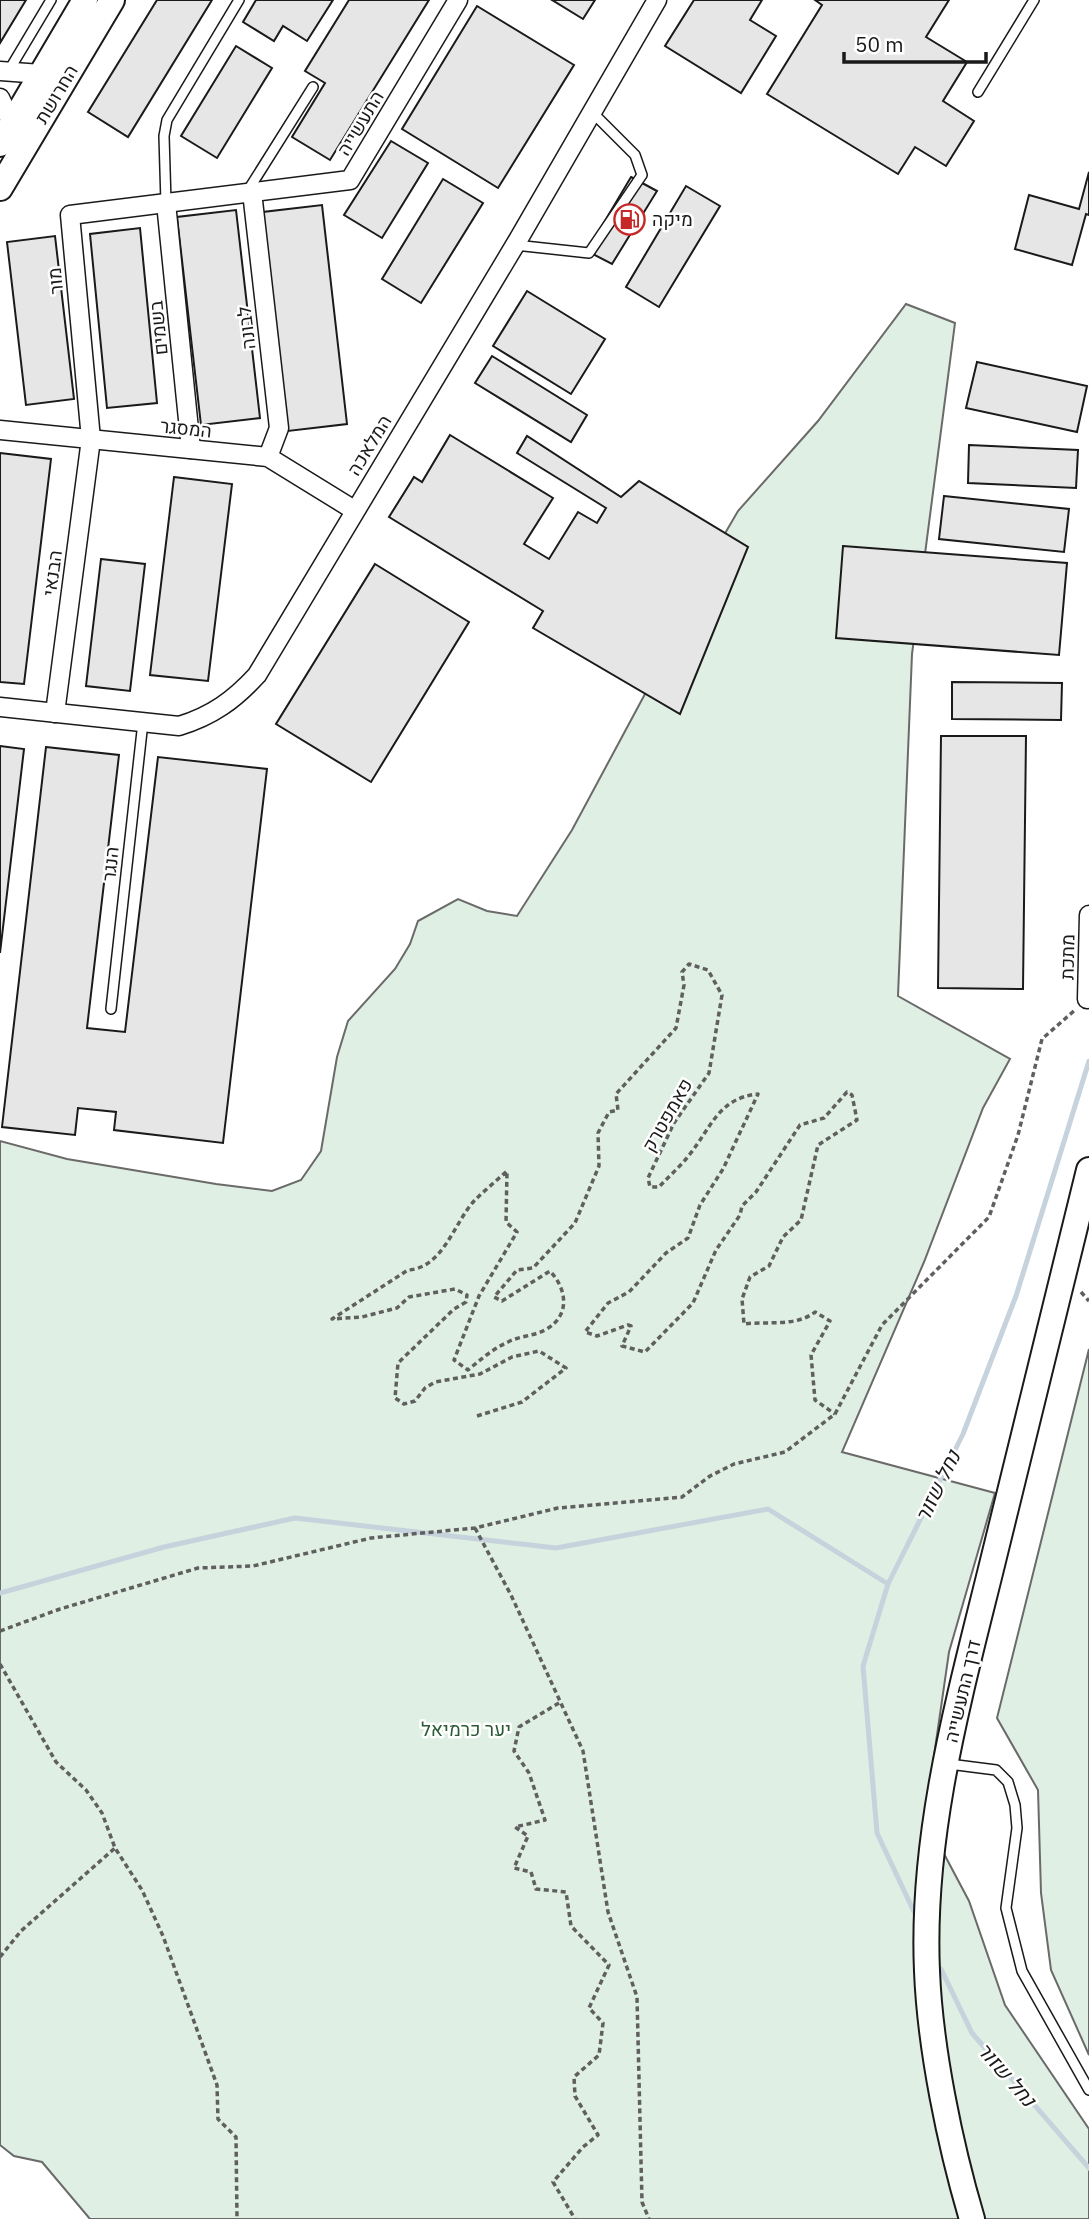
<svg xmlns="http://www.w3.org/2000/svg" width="1089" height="2219" font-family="'IBM Plex Sans',Heebo,sans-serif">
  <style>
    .green { fill: #e0efe3; stroke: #6a6a6a; stroke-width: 2 }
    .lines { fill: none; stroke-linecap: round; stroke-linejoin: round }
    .stream { stroke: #c6d2dc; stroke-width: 5 }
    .building { fill: #e6e6e6; stroke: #1a1a1a; stroke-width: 2 }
    .lane-casing { stroke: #1a1a1a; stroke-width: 12 }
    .street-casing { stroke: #1a1a1a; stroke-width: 21 }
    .secondary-casing { stroke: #1a1a1a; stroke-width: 28 }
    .path { stroke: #5f5f5f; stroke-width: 3.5; stroke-dasharray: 5 3.5; stroke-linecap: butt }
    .lane { stroke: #fff; stroke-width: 9 }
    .street { stroke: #fff; stroke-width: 18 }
    .secondary { stroke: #fff; stroke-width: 24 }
    .labels { text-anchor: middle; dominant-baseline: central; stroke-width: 5; stroke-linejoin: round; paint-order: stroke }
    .street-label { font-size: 19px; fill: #1a1a1a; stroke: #fff }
    .poi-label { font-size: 19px; fill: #1a1a1a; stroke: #fff; text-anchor: start }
    .park-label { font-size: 19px; fill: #2b5a34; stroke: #fff }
    .water-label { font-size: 21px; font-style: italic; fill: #1a1a1a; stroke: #fff }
  </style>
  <rect width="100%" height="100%" fill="#fff"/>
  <g class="green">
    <polygon points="906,304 955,323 912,654 898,996 1010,1059 983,1108 924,1262 842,1452 995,1493 949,1652 925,1818 969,1901 1005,2005 1089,2129 1089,2219 90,2219 42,2162 14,2156 0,2145 0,1141 67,1159 216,1184 272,1191 301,1180 321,1151 337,1057 348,1021 395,969 410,944 418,921 458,899 487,911 517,916 572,830 667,653 713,554 738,511 818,421"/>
    <polygon points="1089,1349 1089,2055 1051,1970 1041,1893 1038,1790 997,1718"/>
  </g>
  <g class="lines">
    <g class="stream">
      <polyline points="0,1593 164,1547 295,1518 556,1548 768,1509 888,1584"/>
      <polyline points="915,1914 877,1833 863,1666 888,1584 963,1434 1016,1296 1089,1061"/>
      <polyline points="941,1969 972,2033 1089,2168"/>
    </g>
  </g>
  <g class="building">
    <polygon points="0,0 26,0 0,43"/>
    <polygon points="157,0 212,0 128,137 88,112"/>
    <polygon points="256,0 333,0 307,41 283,26 274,41 243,22"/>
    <polygon points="349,0 429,0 330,160 292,137 325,83 305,71"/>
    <polygon points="552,0 595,0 583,19"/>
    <polygon points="694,0 762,0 750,20 776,36 741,93 665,46"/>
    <polygon points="815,0 949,0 926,37 967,62 943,101 974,121 946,166 915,147 898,174 767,94 822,5"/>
    <polygon points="477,6 574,65 498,188 402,129"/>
    <polygon points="236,46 272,68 217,158 181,136"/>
    <polygon points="391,141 428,163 382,238 344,215"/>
    <polygon points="1089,172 1089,215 1086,214 1072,265 1015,249 1029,195 1079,209"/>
    <polygon points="631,177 657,191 612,264 587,251"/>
    <polygon points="443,179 483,203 421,303 382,279"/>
    <polygon points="686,186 720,206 659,307 626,287"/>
    <polygon points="322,205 347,424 288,431 263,212"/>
    <polygon points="236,210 260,418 201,425 177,217"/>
    <polygon points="140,228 157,403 107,408 90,234"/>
    <polygon points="55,236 74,399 26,405 7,242"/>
    <polygon points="527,291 605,339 571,394 493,346"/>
    <polygon points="492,356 587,415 571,442 475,383"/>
    <polygon points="977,362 1087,386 1077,432 966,408"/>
    <polygon points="450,435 553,498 524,544 549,559 578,512 597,523 606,508 517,453 527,436 621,497 639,481 748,547 680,714 533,628 543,611 389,517 414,477 422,482"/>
    <polygon points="969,445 1078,450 1076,488 968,483"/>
    <polygon points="0,453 51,459 24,684 0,682"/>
    <polygon points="174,477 232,484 208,681 150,675"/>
    <polygon points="944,496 1069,509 1064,552 939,539"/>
    <polygon points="843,546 1067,563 1059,655 836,638"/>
    <polygon points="101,559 145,564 130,691 86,686"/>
    <polygon points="375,564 469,622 371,782 276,724"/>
    <polygon points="952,682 1062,683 1061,720 952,719"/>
    <polygon points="941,736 1026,736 1023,989 938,988"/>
    <polygon points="0,746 24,749 0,953"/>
    <polygon points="46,747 119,755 87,1028 125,1032 158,757 267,769 223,1143 114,1130 116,1112 78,1108 75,1135 2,1127"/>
  </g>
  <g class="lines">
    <defs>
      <g id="lane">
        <polyline points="8,72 51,0"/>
        <polyline points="978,92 1034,0"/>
        <polyline points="247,192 313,87"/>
        <polyline points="166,203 164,136 167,120 239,0"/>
        <polyline points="515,245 589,253 642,175 635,155 592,112"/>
        <polyline points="111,1009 143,722"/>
        <polyline points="949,1764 996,1770 1008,1782 1015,1805 1017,1828 1006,1908 1022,1971 1089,2090"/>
      </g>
      <g id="street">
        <polyline points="0,71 41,74"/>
        <polyline points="0,98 12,123"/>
        <polyline points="252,192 279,428 268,457"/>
        <polyline points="166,203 191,449"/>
        <polyline points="0,430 268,457 354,510"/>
        <path d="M0 707 179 726C212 716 234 700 257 675L515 245 657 0"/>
        <polyline points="55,713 91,439 70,215 350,180 458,0"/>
        <polyline points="1087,999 1089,915"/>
      </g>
      <g id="secondary">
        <polyline points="0,144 85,0"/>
        <polyline points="0,188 112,0"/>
        <path d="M972 2219C950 2145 930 2048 927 1971 921 1836 958 1702 990 1573 1023 1439 1056 1304 1089 1170"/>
      </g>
    </defs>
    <use href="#lane" class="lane-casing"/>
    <use href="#street" class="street-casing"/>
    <use href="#secondary" class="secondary-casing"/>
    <g class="path">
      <polyline points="1081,1292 1089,1301"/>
      <path d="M477 1416 522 1402 566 1368 539 1351 512 1357 480 1374 435 1382 425 1388 415 1401 404 1404 395 1398 398 1363 454 1309 466 1302 467 1295 455 1289 409 1297 397 1308 362 1317 332 1319 408 1270C443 1268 454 1223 474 1201 484 1191 496 1181 507 1171L506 1222 517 1232 479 1296 454 1360 468 1370C481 1359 493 1349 508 1342 519 1336 534 1336 545 1330 571 1316 567 1289 550 1271L502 1301 494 1297 517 1270 533 1268 575 1223 599 1166 598 1133 609 1112 618 1110 616 1094 676 1028 684 985 682 972 689 964 708 970 722 995 709 1073 674 1123 648 1178 650 1187H659C669 1176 681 1166 690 1154 712 1126 719 1098 758 1094L723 1169 700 1205 688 1238 666 1253 629 1292 608 1303 585 1332 597 1336 628 1325 631 1326 622 1346 645 1352 693 1303 716 1250 740 1215 742 1206 756 1192 800 1125 824 1118 847 1092 852 1095 857 1120 818 1145 801 1220 783 1237 769 1266 750 1277 742 1299 744 1324C768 1321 796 1327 815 1312L830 1321 811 1355 815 1400 835 1414"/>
      <polyline points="475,1528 511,1595 583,1751 608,1912 637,1997 642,2202 649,2219"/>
      <polyline points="0,1631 60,1609 198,1568 253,1566 371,1538 475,1528 558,1508 682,1497 710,1476 734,1464 785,1452 835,1414 882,1325 989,1217 1018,1135 1042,1039 1075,1010"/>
      <polyline points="0,1664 56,1762 86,1790 102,1813 115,1848 142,1890 163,1936 217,2085 218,2119 236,2137 237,2219"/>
      <polyline points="559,1703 519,1727 514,1751 529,1773 545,1820 515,1827 528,1836 514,1868 531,1872 536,1889 566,1892 571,1926 609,1965 589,2008 603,2023 599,2055 574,2077 575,2096 598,2135 583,2147 553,2182 575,2219"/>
      <polyline points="0,1957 21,1931 115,1848"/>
    </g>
    <use href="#lane" class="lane"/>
    <use href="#street" class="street"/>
    <use href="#secondary" class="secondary"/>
  </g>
  <defs>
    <symbol id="fuel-ring" viewBox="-11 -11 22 22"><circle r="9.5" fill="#fff" stroke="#c62828" stroke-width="1.5"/><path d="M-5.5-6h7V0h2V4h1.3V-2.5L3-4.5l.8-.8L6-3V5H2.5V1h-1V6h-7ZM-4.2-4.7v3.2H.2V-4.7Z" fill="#c62828"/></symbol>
  </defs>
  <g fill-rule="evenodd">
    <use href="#fuel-ring" x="612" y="202" width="35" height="35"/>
  </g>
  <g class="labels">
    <g class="street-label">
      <text transform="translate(56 94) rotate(-59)">החרושת</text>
      <text transform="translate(360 123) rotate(-59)">התעשייה</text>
      <text transform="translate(55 281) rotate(-95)">מור</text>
      <text transform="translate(158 328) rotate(-96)">בשמים</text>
      <text transform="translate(246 328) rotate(-97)">לבונה</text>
      <text transform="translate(186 428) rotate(6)">המסגר</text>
      <text transform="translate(369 445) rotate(-59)">המלאכה</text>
      <text transform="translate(52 573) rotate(-82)">הבנאי</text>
      <text transform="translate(110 864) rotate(-84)">הנגר</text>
      <text transform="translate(1067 957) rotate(-89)">מתכת</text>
      <text transform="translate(667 1115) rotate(-60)">פאמפטרק</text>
      <text transform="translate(962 1691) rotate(-77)">דרך התעשייה</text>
    </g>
    <g class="poi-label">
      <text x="652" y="219">מיקה</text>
    </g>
    <g class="park-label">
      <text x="466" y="1729">יער כרמיאל</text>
    </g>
    <g class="water-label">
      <text transform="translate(937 1486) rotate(-64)">נחל שזור</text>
      <text transform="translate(1007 2074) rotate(49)">נחל שזור</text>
    </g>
  </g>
  <path d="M844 52v10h142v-10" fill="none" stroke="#1a1a1a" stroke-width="3.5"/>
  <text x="855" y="52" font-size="21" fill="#1a1a1a" stroke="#ffffff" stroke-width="5" paint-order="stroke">50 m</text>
</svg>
